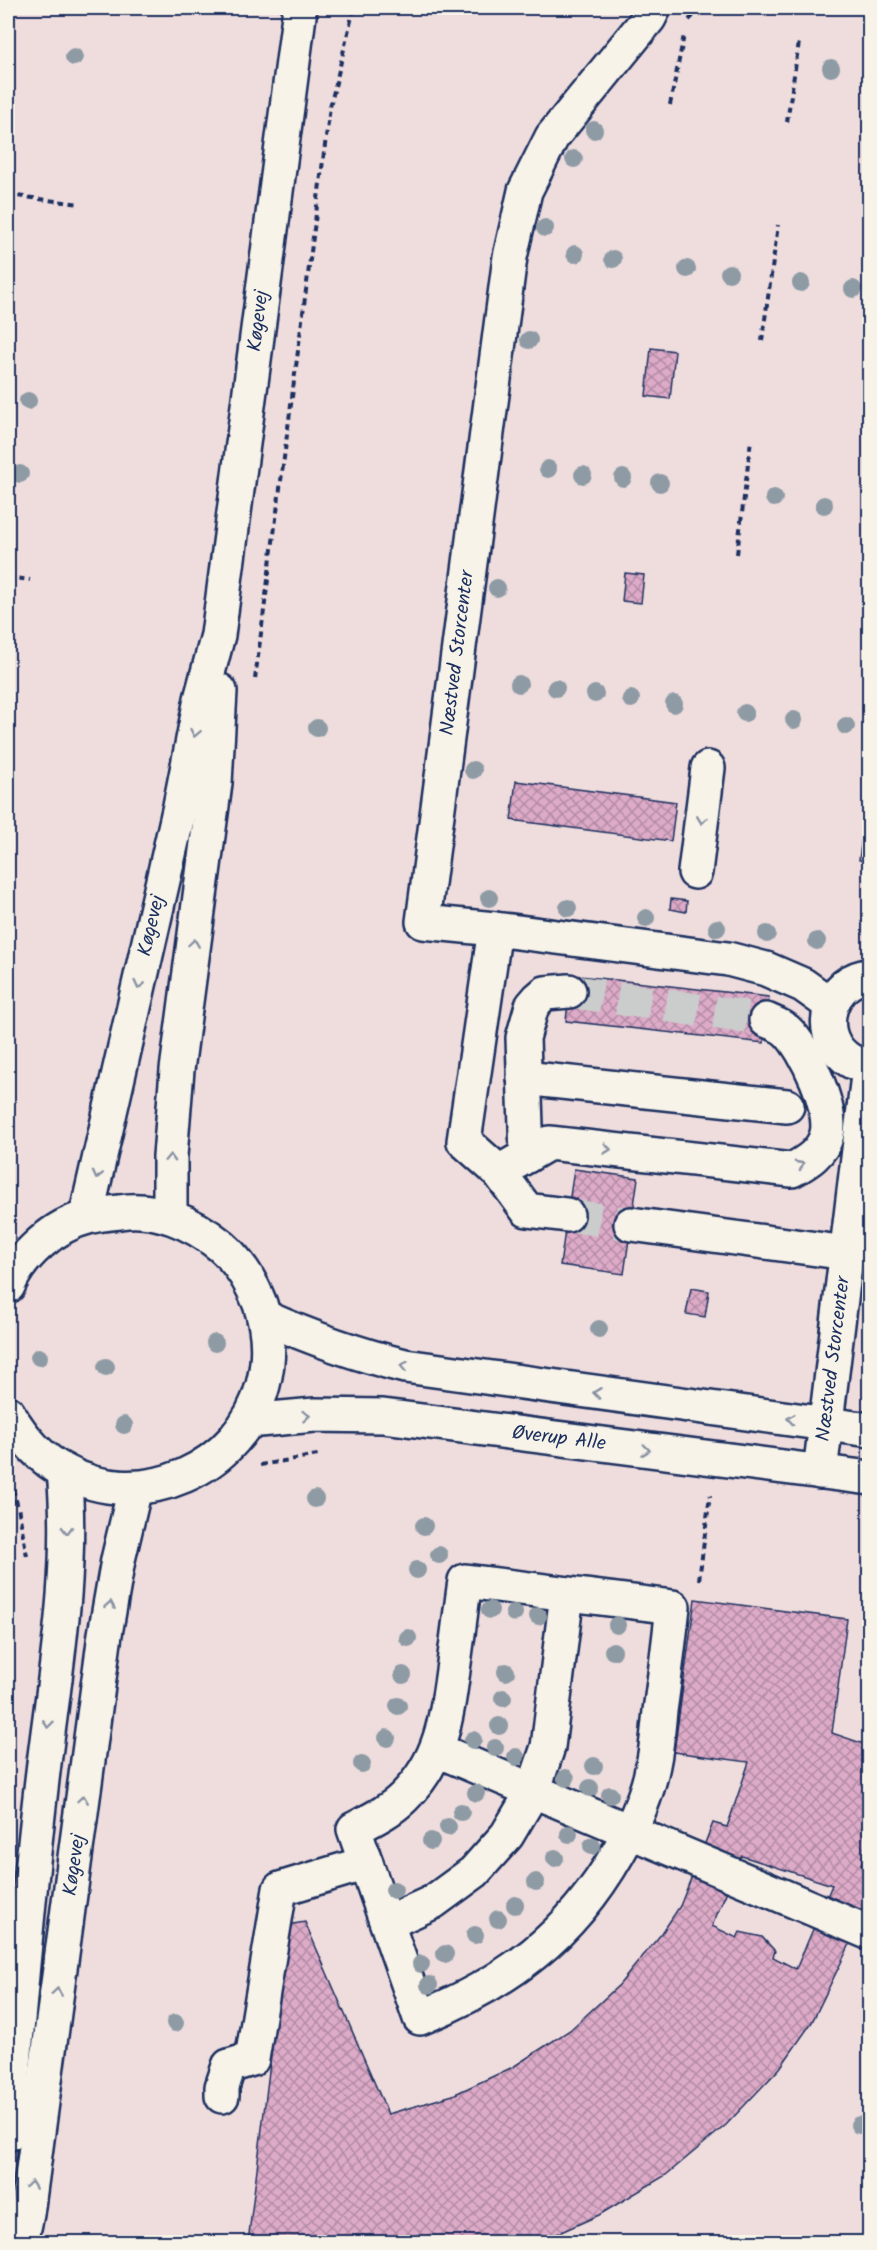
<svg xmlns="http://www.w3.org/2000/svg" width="877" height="2250" font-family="Kalam,sans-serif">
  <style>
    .built { fill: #efddde }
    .building { fill: url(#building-cross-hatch); stroke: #1b2f5e; stroke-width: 1.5; fill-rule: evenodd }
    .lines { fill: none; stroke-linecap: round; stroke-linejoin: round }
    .minor-tunnel { stroke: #cbcccc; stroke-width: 33; stroke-dasharray: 33 16; stroke-linecap: butt }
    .minor-casing { stroke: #1b2f5e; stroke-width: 38 }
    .path { stroke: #1b2f5e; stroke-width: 4; stroke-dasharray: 6 4.5; stroke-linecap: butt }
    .minor { stroke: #f7f3e8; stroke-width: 33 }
    .tree { fill: #8e9ba4 }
    .oneway { stroke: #8991a3 }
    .labels { text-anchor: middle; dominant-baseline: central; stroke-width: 4.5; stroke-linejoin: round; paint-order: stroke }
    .street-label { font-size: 20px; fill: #1b2f5e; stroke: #f7f3e8 }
  </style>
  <defs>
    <pattern id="building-cross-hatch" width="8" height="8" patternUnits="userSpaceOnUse" patternTransform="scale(1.5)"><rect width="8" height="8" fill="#ddaac7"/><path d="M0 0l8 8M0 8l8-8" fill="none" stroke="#b28ba5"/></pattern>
  </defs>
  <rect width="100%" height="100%" fill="#f7f3e8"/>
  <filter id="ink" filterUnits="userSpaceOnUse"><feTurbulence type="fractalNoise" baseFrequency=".0167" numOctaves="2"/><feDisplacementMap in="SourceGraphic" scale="12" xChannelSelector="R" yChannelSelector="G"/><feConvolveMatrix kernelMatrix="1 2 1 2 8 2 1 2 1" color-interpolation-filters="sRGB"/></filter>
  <g filter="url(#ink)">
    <rect class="built" x="8" y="8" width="861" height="2234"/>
    <g class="building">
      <polygon points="651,348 675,351 670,399 646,396"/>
      <polygon points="625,573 644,575 641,603 622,601"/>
      <polygon points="516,781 676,802 671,841 511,820"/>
      <polygon points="865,814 870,814 870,862 859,860"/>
      <polygon points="671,899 687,901 686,912 670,909"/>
      <polygon points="571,975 769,997 764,1043 566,1021"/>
      <polygon points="574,1169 638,1178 624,1274 560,1265"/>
      <polygon points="691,1288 709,1291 705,1317 686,1314"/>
      <path d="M695 1599 847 1619 832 1733 870 1746V1840L861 1865 870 1866V1895L852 1940 812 2022 780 2068 726 2125 666 2175 599 2215 539 2242H248L287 1925 305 1922 388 2114 453 2095 513 2067 570 2030 619 1985 662 1933 680 1906 713 1823 727 1827 749 1762 674 1752ZM742 1856 832 1885 796 1969 773 1957 775 1951 762 1937 740 1932 737 1938 712 1926Z"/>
    </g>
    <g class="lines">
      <g class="minor-tunnel">
        <polyline points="569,991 766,1020"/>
        <polyline points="567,1215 631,1224"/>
      </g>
      <defs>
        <g id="minor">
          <polyline points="654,8 649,18 552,137 525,191 510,257 423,922 495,929 728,959 766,969 803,985 831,1005"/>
          <polyline points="695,872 708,768"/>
          <polyline points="495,929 464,1141 499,1172 527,1210 567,1215"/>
          <path d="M870 976C830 978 814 1031 844 1056 851 1063 860 1065 870 1067"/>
          <polyline points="524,1078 787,1106"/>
          <polyline points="527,1156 523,1038 532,1006 538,999 545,993 569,991"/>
          <path d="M499 1172 549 1143 792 1170C807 1162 822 1153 827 1134 833 1108 806 1049 787 1031 782 1026 773 1023 766 1020"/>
          <polyline points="170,1216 170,1156 177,1070 215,783 220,691"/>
          <polyline points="86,1217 180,806 201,699 218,635 300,8"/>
          <polyline points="631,1224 847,1253"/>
          <path d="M8 1286C21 1255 55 1225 88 1217 98 1214 109 1213 120 1212 155 1206 193 1223 220 1245 239 1261 251 1281 260 1304 269 1330 270 1358 263 1385 241 1469 141 1514 64 1471 39 1458 22 1437 8 1413"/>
          <path d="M264 1317C311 1338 356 1354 405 1366L870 1430"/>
          <polyline points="248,1421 315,1415 383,1416 870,1478"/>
          <polyline points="820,1472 869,1067"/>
          <path d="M465 1581 673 1607C669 1642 665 1676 660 1711 658 1729 657 1747 653 1765 647 1796 634 1825 618 1853 570 1937 508 1982 420 2018L354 1829C371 1820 390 1811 404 1797 443 1759 447 1714 454 1663 458 1636 461 1608 465 1581Z"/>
          <polyline points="437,1750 870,1933"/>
          <polyline points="387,1923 433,1902 474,1872 507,1835 533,1791 548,1747 567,1594"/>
          <polyline points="222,2096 222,2087 229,2066 252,2059 280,1889 366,1863"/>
          <path d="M8 2134C18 2016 28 1898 42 1780 54 1678 74 1574 64 1471"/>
          <polyline points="21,2242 27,2214 105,1634 118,1560 135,1488"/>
        </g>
      </defs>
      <use href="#minor" class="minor-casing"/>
      <g class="path">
        <polyline points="689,20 697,12 698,8"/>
        <polyline points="670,105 684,35"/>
        <polyline points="787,122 799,42"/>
        <polyline points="8,195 80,204"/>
        <polyline points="762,341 778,225"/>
        <polyline points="737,554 751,440"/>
        <polyline points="8,577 30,580"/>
        <polyline points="255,679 330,107 354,8"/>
        <polyline points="260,1465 318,1455"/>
        <polyline points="10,1479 18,1507 27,1556"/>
        <polyline points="699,1580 710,1495"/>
      </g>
      <use href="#minor" class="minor"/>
    </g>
    <g class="tree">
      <circle cx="74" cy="57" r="9"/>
      <circle cx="831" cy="68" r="9"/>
      <circle cx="594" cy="130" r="9"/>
      <circle cx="574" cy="159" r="9"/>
      <circle cx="545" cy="228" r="9"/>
      <circle cx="575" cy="254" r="9"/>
      <circle cx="613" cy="259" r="9"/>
      <circle cx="687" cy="269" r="9"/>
      <circle cx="729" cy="273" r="9"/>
      <circle cx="801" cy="283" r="9"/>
      <circle cx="853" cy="289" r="9"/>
      <circle cx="529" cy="340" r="9"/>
      <circle cx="28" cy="401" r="9"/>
      <circle cx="548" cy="469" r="9"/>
      <circle cx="20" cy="474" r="9"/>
      <circle cx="583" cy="475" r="9"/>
      <circle cx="623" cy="478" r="9"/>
      <circle cx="660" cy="483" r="9"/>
      <circle cx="774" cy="498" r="9"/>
      <circle cx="824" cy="505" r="9"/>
      <circle cx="497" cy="588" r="9"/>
      <circle cx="519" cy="684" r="9"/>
      <circle cx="556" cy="688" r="9"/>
      <circle cx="595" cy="694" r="9"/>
      <circle cx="631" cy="699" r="9"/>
      <circle cx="674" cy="704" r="9"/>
      <circle cx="745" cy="713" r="9"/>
      <circle cx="794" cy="720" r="9"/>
      <circle cx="846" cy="726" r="9"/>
      <circle cx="317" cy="728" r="9"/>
      <circle cx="473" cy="770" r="9"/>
      <circle cx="489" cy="898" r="9"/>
      <circle cx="568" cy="908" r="9"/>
      <circle cx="646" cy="918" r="9"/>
      <circle cx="717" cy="928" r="9"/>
      <circle cx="767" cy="934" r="9"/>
      <circle cx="817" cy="941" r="9"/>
      <circle cx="599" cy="1329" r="9"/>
      <circle cx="215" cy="1343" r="9"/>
      <circle cx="39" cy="1357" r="9"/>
      <circle cx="106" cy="1367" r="9"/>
      <circle cx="124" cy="1425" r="9"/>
      <circle cx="315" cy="1499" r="9"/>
      <circle cx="424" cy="1526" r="9"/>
      <circle cx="439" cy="1555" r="9"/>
      <circle cx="417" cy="1570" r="9"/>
      <circle cx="490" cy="1610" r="9"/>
      <circle cx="514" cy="1613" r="9"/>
      <circle cx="538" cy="1616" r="9"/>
      <circle cx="617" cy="1625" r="9"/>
      <circle cx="408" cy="1638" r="9"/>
      <circle cx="613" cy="1651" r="9"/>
      <circle cx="506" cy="1672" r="9"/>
      <circle cx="403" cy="1675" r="9"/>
      <circle cx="503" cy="1698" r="9"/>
      <circle cx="398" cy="1706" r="9"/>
      <circle cx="499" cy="1726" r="9"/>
      <circle cx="387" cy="1738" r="9"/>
      <circle cx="473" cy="1740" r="9"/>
      <circle cx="495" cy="1748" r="9"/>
      <circle cx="516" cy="1757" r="9"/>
      <circle cx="362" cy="1764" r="9"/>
      <circle cx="594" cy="1766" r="9"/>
      <circle cx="566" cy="1778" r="9"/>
      <circle cx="590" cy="1788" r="9"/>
      <circle cx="476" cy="1793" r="9"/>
      <circle cx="610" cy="1795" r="9"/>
      <circle cx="461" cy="1812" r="9"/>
      <circle cx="448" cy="1827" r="9"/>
      <circle cx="569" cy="1834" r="9"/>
      <circle cx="431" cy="1841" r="9"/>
      <circle cx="592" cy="1846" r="9"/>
      <circle cx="555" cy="1858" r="9"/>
      <circle cx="536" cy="1882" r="9"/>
      <circle cx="394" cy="1890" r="9"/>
      <circle cx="515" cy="1905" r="9"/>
      <circle cx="498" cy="1919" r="9"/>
      <circle cx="475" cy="1935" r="9"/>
      <circle cx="445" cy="1954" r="9"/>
      <circle cx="421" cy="1964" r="9"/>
      <circle cx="429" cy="1985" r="9"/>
      <circle cx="175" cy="2023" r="9"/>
      <circle cx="859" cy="2125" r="9"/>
    </g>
    <defs><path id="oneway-chevron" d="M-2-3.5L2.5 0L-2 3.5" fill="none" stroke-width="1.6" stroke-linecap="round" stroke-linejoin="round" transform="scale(1.5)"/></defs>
    <g class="oneway">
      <use href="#oneway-chevron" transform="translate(195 733) rotate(101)"/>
      <use href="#oneway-chevron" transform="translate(702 820) rotate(97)"/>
      <use href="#oneway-chevron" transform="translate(194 943) rotate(-82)"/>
      <use href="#oneway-chevron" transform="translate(139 985) rotate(103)"/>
      <use href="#oneway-chevron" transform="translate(607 1149) rotate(6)"/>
      <use href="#oneway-chevron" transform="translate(170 1158) rotate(-88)"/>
      <use href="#oneway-chevron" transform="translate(800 1165) rotate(-28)"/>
      <use href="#oneway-chevron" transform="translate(97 1175) rotate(104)"/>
      <use href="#oneway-chevron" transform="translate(404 1366) rotate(-168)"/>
      <use href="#oneway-chevron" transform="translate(597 1393) rotate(-173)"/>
      <use href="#oneway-chevron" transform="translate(306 1416) rotate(-5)"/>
      <use href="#oneway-chevron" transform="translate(791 1419) rotate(-172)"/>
      <use href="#oneway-chevron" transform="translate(646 1450) rotate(7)"/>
      <use href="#oneway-chevron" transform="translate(67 1530) rotate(89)"/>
      <use href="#oneway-chevron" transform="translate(110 1605) rotate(-80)"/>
      <use href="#oneway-chevron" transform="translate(48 1724) rotate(97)"/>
      <use href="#oneway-chevron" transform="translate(83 1799) rotate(-82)"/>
      <use href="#oneway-chevron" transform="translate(57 1992) rotate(-82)"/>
      <use href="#oneway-chevron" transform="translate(31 2185) rotate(-82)"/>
    </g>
  </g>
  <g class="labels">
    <g class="street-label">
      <text transform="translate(259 321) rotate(-83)">Køgevej</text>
      <text transform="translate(458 653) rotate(-83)">Næstved Storcenter</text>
      <text transform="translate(152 926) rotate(-77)">Køgevej</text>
      <text transform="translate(834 1359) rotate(-83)">Næstved Storcenter</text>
      <text transform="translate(559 1439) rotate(7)">Øverup Alle</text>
      <text transform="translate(75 1865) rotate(-82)">Køgevej</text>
    </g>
  </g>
  <rect width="877" height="2250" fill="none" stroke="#f7f3e8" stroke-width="30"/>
  <rect x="15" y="15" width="847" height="2220" fill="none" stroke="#1b2f5e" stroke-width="2" filter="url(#ink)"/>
</svg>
